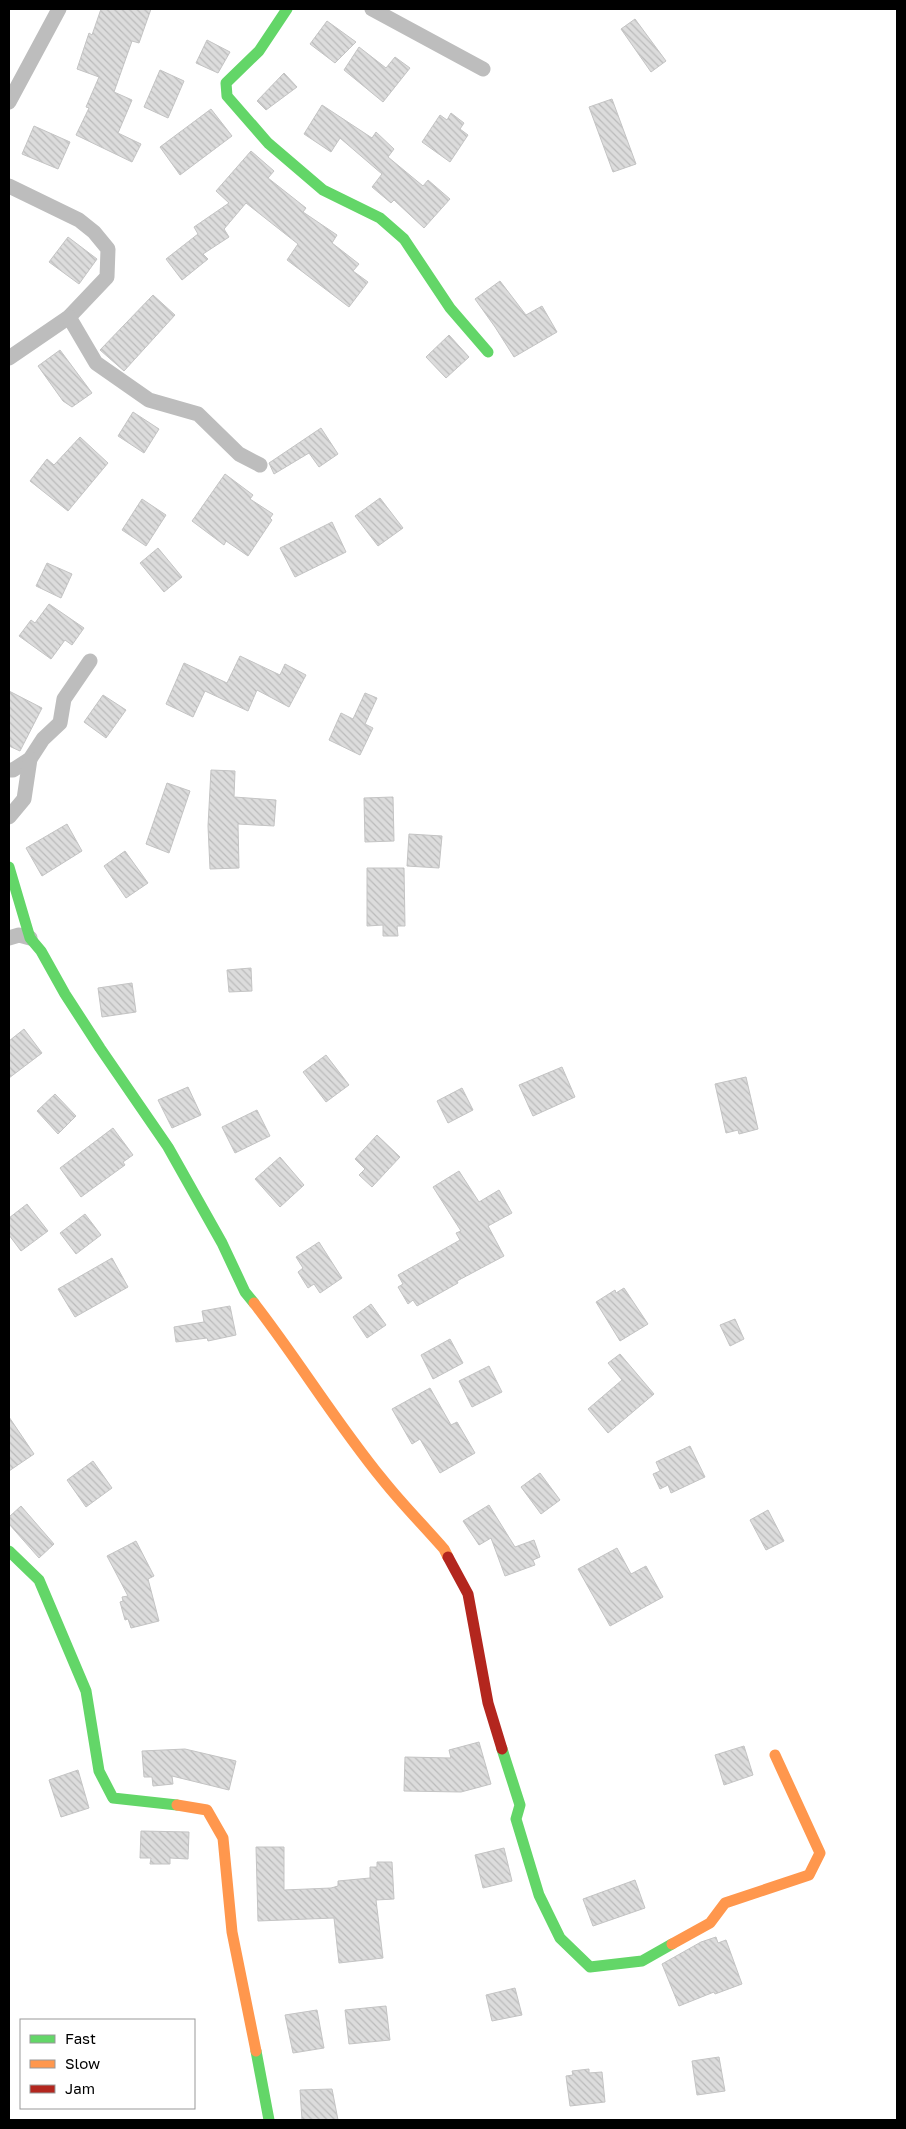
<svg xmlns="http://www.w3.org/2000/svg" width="906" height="2129" font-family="'Golos Text',sans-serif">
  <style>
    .building { fill: url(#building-back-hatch); stroke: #c4c4c4 }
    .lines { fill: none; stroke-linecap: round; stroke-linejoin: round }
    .street { stroke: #bdbdbd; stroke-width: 15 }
    .fast { stroke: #63d668; stroke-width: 11 }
    .slow { stroke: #ff974d; stroke-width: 11 }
    .jam { stroke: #b3261e; stroke-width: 11 }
  </style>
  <defs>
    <pattern id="building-back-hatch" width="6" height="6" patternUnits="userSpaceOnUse" patternTransform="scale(1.25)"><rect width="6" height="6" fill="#dcdcdc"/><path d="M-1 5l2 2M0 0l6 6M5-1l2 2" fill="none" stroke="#bbb"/></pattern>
  </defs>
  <rect width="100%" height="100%" fill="#fff"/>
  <g class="building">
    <polygon points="101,9 151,9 139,43 132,41 114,92 132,100 118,133 141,144 132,162 76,135 89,108 86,107 99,77 77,69 89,33 92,35"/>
    <polygon points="635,19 666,61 651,72 621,29"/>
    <polygon points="327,21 356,42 335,63 310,44"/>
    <polygon points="207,40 230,52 218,73 196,63"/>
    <polygon points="359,47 386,68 395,57 410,68 383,102 344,70"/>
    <polygon points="160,70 184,81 168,118 144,107"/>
    <polygon points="284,73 297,87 266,110 257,101"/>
    <polygon points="612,99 636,164 613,172 589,107"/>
    <polygon points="322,105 372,138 376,132 394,149 388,157 423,186 428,180 450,199 424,228 394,200 391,203 372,187 382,174 340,138 331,152 304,134"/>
    <polygon points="211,109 232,136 180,175 160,147"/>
    <polygon points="451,113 464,123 460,129 468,135 450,162 422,142 440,115 447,120"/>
    <polygon points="34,126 70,142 58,169 22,154"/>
    <polygon points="251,151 274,171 268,178 306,208 303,212 337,235 332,243 359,264 353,271 368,282 349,307 287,260 298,244 246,203 224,229 229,237 203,254 208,259 182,280 166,259 198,234 194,227 229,203 216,191"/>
    <polygon points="68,237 97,259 79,284 49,262"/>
    <polygon points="500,281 526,315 542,306 557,332 514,357 495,327 475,299"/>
    <polygon points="153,295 175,315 124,371 100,350"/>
    <polygon points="449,335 469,357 446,378 426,357"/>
    <polygon points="60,350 92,393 72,407 63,401 38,366"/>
    <polygon points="133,412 159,429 144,453 118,436"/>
    <polygon points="321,428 338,454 319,467 309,453 274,474 269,463"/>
    <polygon points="80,437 108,463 68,511 30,481 47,459 54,465"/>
    <polygon points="225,474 253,495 250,499 273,514 270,518 272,520 248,556 226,541 224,545 192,521"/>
    <polygon points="380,498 403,528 378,546 355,516"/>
    <polygon points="142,499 166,515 146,546 122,530"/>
    <polygon points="332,522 346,552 295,577 280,548"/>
    <polygon points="158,548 182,577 164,592 140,563"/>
    <polygon points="47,563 72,574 61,598 36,586"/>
    <polygon points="49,604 84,628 72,645 65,640 51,659 19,636 31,620 35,623"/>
    <polygon points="240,656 280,675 285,664 306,675 289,707 257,690 248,711 205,691 193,717 166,704 184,663 227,683"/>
    <polygon points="9,691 42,708 20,751 9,746"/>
    <polygon points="365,693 377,698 365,724 373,728 360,755 329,740 341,713 353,719"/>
    <polygon points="103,695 126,710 106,738 84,722"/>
    <polygon points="211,770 235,771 234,797 276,800 274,826 238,824 239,868 210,869 208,826"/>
    <polygon points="167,783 190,791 169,853 146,844"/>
    <polygon points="393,797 394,841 365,842 364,798"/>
    <polygon points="67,824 82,851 42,876 26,848"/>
    <polygon points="409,834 442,836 439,868 407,866"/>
    <polygon points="125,851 148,883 126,898 104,866"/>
    <polygon points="367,868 404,868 405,926 397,926 398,936 383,936 383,925 367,926"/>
    <polygon points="251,968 252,991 229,992 227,970"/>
    <polygon points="132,983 136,1012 102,1017 98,988"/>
    <polygon points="24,1029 42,1053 9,1078 9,1041"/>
    <polygon points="326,1055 349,1085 326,1102 303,1072"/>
    <polygon points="562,1067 575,1097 533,1116 519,1085"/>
    <polygon points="746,1077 758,1129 739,1134 738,1130 726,1133 715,1084"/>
    <polygon points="188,1087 201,1115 172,1128 158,1100"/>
    <polygon points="462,1088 473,1110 448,1123 437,1101"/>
    <polygon points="55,1094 76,1116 58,1134 37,1111"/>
    <polygon points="257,1110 270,1136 235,1153 222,1127"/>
    <polygon points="113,1128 133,1155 123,1162 125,1165 81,1197 60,1168"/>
    <polygon points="377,1135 400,1157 372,1187 359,1175 365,1169 355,1159"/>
    <polygon points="280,1157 304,1185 280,1207 255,1179"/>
    <polygon points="459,1171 479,1202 499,1190 512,1213 488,1226 504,1256 457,1281 458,1283 417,1306 413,1300 408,1304 398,1287 403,1284 398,1275 460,1240 456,1233 461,1231 433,1187"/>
    <polygon points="27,1204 48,1231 21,1251 9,1235 9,1218"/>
    <polygon points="85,1214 101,1235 76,1254 60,1233"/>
    <polygon points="319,1242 342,1278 320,1293 314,1284 308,1288 298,1272 303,1268 296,1257"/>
    <polygon points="112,1258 128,1287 75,1317 58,1289"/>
    <polygon points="624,1288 648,1324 620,1341 596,1302 615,1290 616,1293"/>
    <polygon points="371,1304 386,1325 367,1338 353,1317"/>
    <polygon points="230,1306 236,1335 208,1341 207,1338 176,1342 174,1327 204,1322 202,1311"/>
    <polygon points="735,1319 744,1339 730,1346 720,1325"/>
    <polygon points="450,1339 463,1363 433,1379 421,1355"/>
    <polygon points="620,1354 654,1394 608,1433 588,1409 622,1380 608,1363"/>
    <polygon points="489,1366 502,1392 472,1407 459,1381"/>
    <polygon points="430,1388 451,1425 457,1422 475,1453 440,1473 420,1439 412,1444 392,1409"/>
    <polygon points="9,1417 34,1454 9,1471"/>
    <polygon points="690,1446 705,1477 671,1493 668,1485 660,1489 653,1474 660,1471 656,1462"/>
    <polygon points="93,1461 112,1488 86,1507 67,1480"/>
    <polygon points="540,1473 560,1500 541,1514 521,1487"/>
    <polygon points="489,1505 515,1547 534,1540 540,1557 533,1560 535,1565 505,1576 491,1538 479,1545 463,1521"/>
    <polygon points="21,1506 54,1544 39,1558 9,1524 9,1517"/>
    <polygon points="768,1510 784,1541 766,1550 750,1520"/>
    <polygon points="136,1541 154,1576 148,1579 159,1621 131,1628 128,1619 125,1620 120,1602 123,1601 122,1597 128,1596 107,1556"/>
    <polygon points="617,1548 631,1574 646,1566 663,1597 610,1626 578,1569"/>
    <polygon points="479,1742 491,1784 461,1792 404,1791 405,1757 451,1758 449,1750"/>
    <polygon points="744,1746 753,1775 724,1785 715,1755"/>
    <polygon points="185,1749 236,1761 229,1790 172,1776 173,1784 153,1786 152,1777 144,1777 142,1751"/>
    <polygon points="78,1770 89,1808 61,1817 49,1780"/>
    <polygon points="141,1831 189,1832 188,1859 170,1858 170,1864 150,1864 151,1858 140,1858"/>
    <polygon points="256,1847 284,1847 284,1890 331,1888 338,1886 338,1881 370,1878 370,1867 377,1867 377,1862 392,1862 394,1899 376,1900 383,1958 339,1963 334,1918 258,1921"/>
    <polygon points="504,1848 512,1881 483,1888 475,1855"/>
    <polygon points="635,1880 645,1908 593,1926 583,1899"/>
    <polygon points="716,1937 718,1943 726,1940 742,1984 715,1994 714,1992 679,2006 662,1964 701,1942"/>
    <polygon points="515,1988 522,2015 492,2021 486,1995"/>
    <polygon points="386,2006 390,2040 349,2044 345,2010"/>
    <polygon points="317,2010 324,2048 293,2053 285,2015"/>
    <polygon points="719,2057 725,2091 697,2095 692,2061"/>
    <polygon points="589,2069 589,2073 602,2072 605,2102 570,2106 566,2076 573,2075 572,2071"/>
    <polygon points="332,2089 338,2120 302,2120 300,2090"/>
  </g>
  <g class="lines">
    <g class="street">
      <polyline points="372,9 483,69"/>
      <polyline points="9,102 59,9"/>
      <polyline points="9,186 79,220 94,232 108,249 107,277 69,317 9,358"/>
      <polyline points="69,317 96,363 149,400 198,414 239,454 260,465"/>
      <polyline points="9,770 13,770 30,759 43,739 60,723 64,699 90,661"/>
      <polyline points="9,817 24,799 30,759"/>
      <polyline points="9,938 19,935 30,938"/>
    </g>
    <g class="fast">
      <polyline points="287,9 259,51 226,83 227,96 268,143 323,190 380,218 404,239 450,308 488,352"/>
      <polyline points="9,867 30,938 41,951 65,994 100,1048 168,1147 222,1243 245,1292 254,1303"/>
      <polyline points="9,1551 39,1580 86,1691 99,1771 113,1798 177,1805"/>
      <polyline points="502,1749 520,1805 516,1819 539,1895 560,1938 590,1967 642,1961 672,1944"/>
      <polyline points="256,2051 269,2120"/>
    </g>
    <g class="slow">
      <path d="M254 1303C299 1361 337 1424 383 1480 402 1504 424 1526 444 1549L448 1557"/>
      <polyline points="177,1805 207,1810 223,1838 232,1932 256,2051"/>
      <polyline points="672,1944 710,1923 725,1903 809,1875 820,1853 775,1755"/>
    </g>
    <polyline class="jam" points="448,1557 468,1594 488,1703 502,1749"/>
  </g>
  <rect width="906" height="2129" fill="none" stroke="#000000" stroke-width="20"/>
  <rect x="20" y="2019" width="175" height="90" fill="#ffffff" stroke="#999999"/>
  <rect x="30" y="2035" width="25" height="8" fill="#63d668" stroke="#999999"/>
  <text x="65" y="2044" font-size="15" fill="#000000">Fast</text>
  <rect x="30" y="2060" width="25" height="8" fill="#ff974d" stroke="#999999"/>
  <text x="65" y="2069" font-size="15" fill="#000000">Slow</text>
  <rect x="30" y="2085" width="25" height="8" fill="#b3261e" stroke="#999999"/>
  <text x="65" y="2094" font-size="15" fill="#000000">Jam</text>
</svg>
